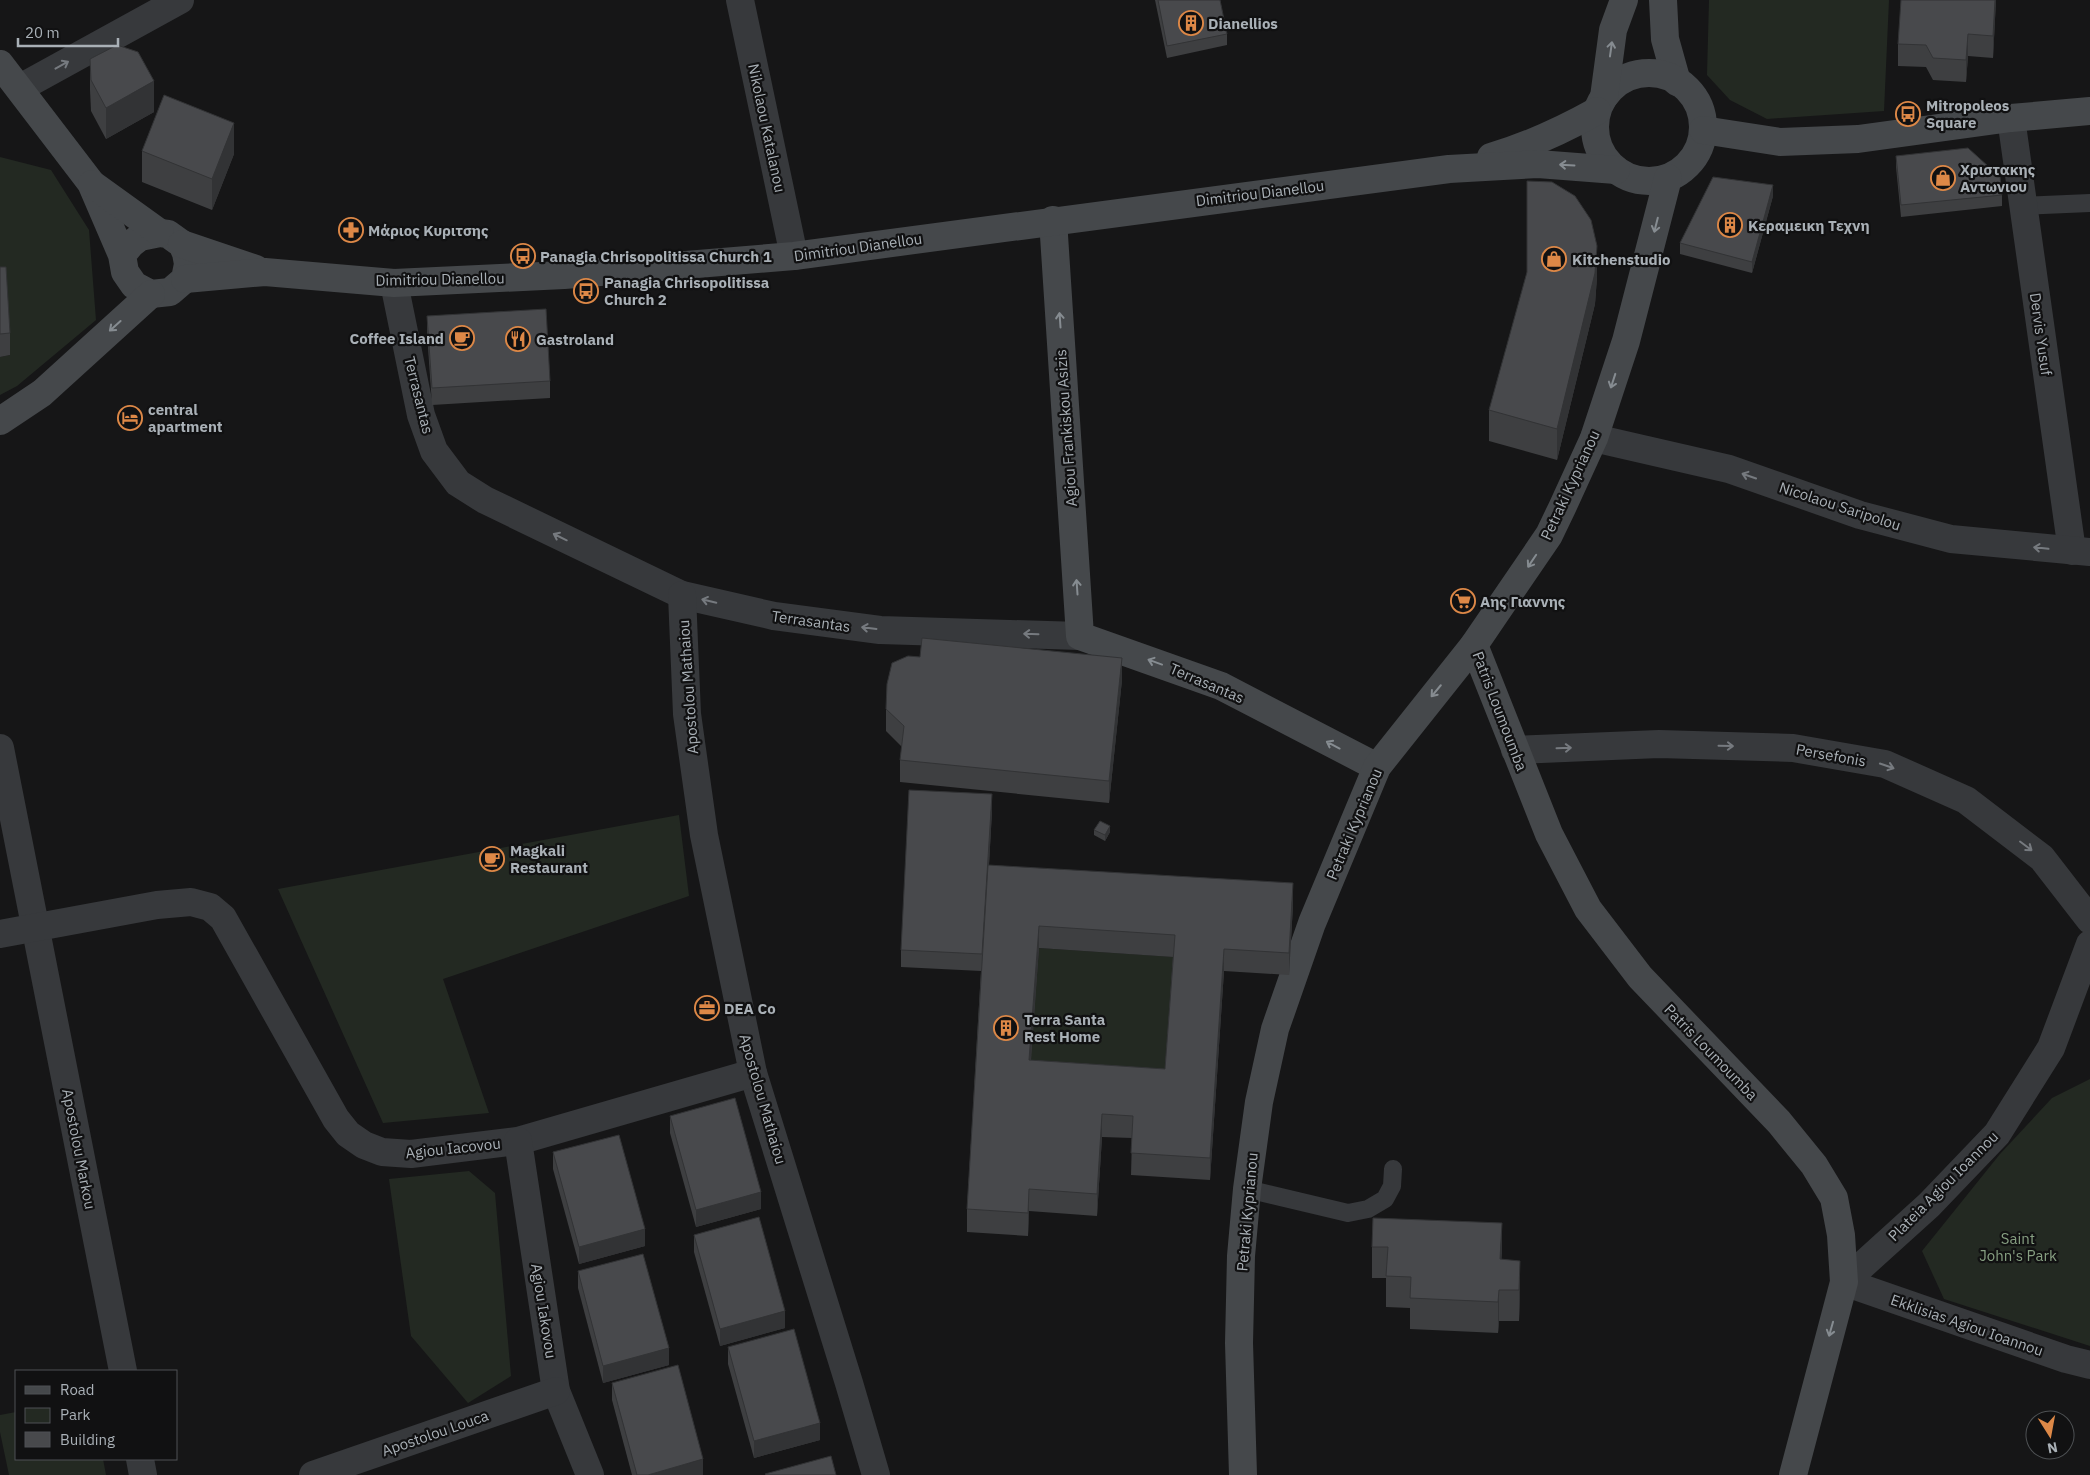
<svg xmlns="http://www.w3.org/2000/svg" width="2090" height="1475" font-family="'IBM Plex Sans',sans-serif">
  <style>
    .green { fill: #232922 }
    .lines { fill: none; stroke-linecap: round; stroke-linejoin: round }
    .lane { stroke: #37393c; stroke-width: 18 }
    .street { stroke: #37393c; stroke-width: 28 }
    .secondary { stroke: #45484b; stroke-width: 28 }
    .wall { fill: #3e3f41; fill-rule: evenodd }
    .shaded-wall { fill: #323335 }
    .building { fill: #48494c; stroke: #323335; fill-rule: evenodd }
    .oneway { stroke: #868c91 }
    .oneway2 { stroke: #767a7f }
    .labels { text-anchor: middle; dominant-baseline: central; stroke-width: 4.5; stroke-linejoin: round; paint-order: stroke }
    .poi-label { font-size: 15px; font-weight: bold; fill: #a9b0b6; stroke: #111112; text-anchor: start }
    .street-label { font-size: 15px; fill: #a9b0b6; stroke: #111112 }
    .park-label { font-size: 15px; fill: #879f82; stroke: #111112 }
  </style>
  <rect width="100%" height="100%" fill="#161617"/>
  <g class="green">
    <polygon points="1709,0 1889,0 1884,111 1767,119 1730,100 1707,75"/>
    <polygon points="0,157 51,170 89,230 96,320 17,386 0,395 0,357 10,355 0,288"/>
    <polygon points="679,815 689,896 443,979 489,1113 383,1123 278,889"/>
    <polygon points="1039,948 1175,957 1165,1091 1029,1082"/>
    <polygon points="2090,1079 2090,1346 1944,1299 1922,1251 2000,1154 2052,1098"/>
    <polygon points="469,1171 495,1193 511,1376 468,1403 411,1336 389,1179"/>
    <polygon points="16,1412 16,1459 103,1459 106,1475 9,1475 0,1432 0,1415"/>
  </g>
  <g class="lines">
    <g class="lane">
      <polyline points="2023,206 2090,203"/>
      <polyline points="1247,1189 1348,1213 1368,1209 1385,1199 1392,1186 1393,1169"/>
    </g>
    <g class="street">
      <polyline points="740,0 794,256"/>
      <polyline points="20,88 180,0"/>
      <polyline points="2011,118 2072,551"/>
      <polyline points="394,283 421,415 434,451 458,483 485,500 682,595 774,616 880,630 1080,636"/>
      <polyline points="1594,438 1729,469 1860,515 1951,539 2090,552"/>
      <polyline points="682,595 687,714 704,835 753,1073 849,1383 876,1475"/>
      <polyline points="0,748 123,1371"/>
      <polyline points="1515,750 1659,744 1793,748 1885,764 1966,800 2042,858 2090,920"/>
      <polyline points="0,934 157,905 191,902 210,907 223,918 336,1119 348,1134 364,1145 382,1152 411,1154 518,1141 753,1073"/>
      <polyline points="2090,944 2051,1048 1997,1134 1929,1205 1844,1282 2066,1359 2090,1365"/>
      <polyline points="518,1141 556,1391 590,1475"/>
      <polyline points="140,1459 143,1475"/>
      <polyline points="313,1475 556,1391"/>
    </g>
    <g class="secondary">
      <polyline points="1663,0 1665,39 1677,82"/>
      <polyline points="0,64 91,183 122,255 125,272 134,285 151,294 170,292 185,279 188,264 186,253 182,244 168,234 160,233 140,237 131,244 122,255"/>
      <circle cx="1649" cy="127" r="54"/>
      <polyline points="1604,97 1613,30 1624,0"/>
      <polyline points="1703,130 1780,142 1858,139 2011,118 2090,111"/>
      <path d="M1491 157C1528 146 1563 130 1597 111"/>
      <polyline points="92,184 160,233"/>
      <polyline points="1053,220 1080,636 1221,686 1377,767"/>
      <polyline points="182,244 256,269"/>
      <polyline points="185,279 265,272 394,283 564,275 794,256 1449,169 1538,164 1616,170"/>
      <polyline points="0,421 42,393 151,294"/>
      <polyline points="1474,645 1549,834 1588,909 1640,977 1779,1122 1814,1165 1834,1198 1841,1235 1844,1282 1793,1475"/>
      <polyline points="1243,1475 1239,1343 1241,1256 1247,1189 1259,1102 1275,1029 1312,923 1377,767 1474,645 1549,535 1562,508 1594,438 1626,341 1668,178"/>
    </g>
  </g>
  <g class="wall">
    <polygon points="1155,0 1220,0 1227,34 1227,45 1167,58"/>
    <polygon points="1996,0 1993,58 1968,56 1966,82 1933,80 1926,67 1898,66 1898,44"/>
    <polygon points="90,59 154,112 106,139 91,111 90,90"/>
    <polygon points="142,151 234,154 212,210 142,182"/>
    <polygon points="1896,156 2002,195 2002,206 1901,217 1896,167"/>
    <polygon points="1773,196 1752,273 1680,254 1680,243"/>
    <polygon points="0,267 10,333 10,355 0,357"/>
    <polygon points="1597,277 1595,304 1557,460 1489,441 1489,410"/>
    <polygon points="427,316 550,381 550,398 432,405 427,333"/>
    <polygon points="920,657 1122,680 1109,803 900,782 900,760 902,747 886,731 886,709"/>
    <path d="M992 811 989 865 1293 905 1289 975 1224 971 1210 1180 1131 1175 1132 1138 1102 1137 1097 1216 1029 1211 1028 1236 967 1232V1209L981 971 901 967V950ZM1039 948 1173 957 1165 1069 1031 1060Z"/>
    <polygon points="1094,830 1110,832 1105,841 1094,835"/>
    <polygon points="670,1116 761,1209 696,1227 670,1133"/>
    <polygon points="553,1152 645,1246 579,1264 553,1169"/>
    <polygon points="1373,1218 1501,1259 1520,1292 1519,1321 1499,1321 1498,1333 1410,1329 1410,1308 1386,1307 1386,1278 1372,1278 1372,1247"/>
    <polygon points="694,1235 785,1328 720,1346 694,1252"/>
    <polygon points="578,1271 669,1365 603,1383 578,1288"/>
    <polygon points="728,1347 820,1440 754,1458 728,1364"/>
    <polygon points="612,1383 703,1475 632,1475 612,1400"/>
  </g>
  <g class="shaded-wall">
    <polygon points="1995,0 1996,0 1993,58 1993,36"/>
    <polygon points="1968,34 1968,56 1966,82 1966,60"/>
    <polygon points="154,81 154,112 106,139 106,108"/>
    <polygon points="234,123 234,154 212,210 212,179"/>
    <polygon points="1773,185 1773,196 1752,273 1752,262"/>
    <polygon points="1597,246 1597,277 1595,304 1557,460 1557,429"/>
    <polygon points="1122,658 1122,680 1109,803 1109,781"/>
    <polygon points="992,794 992,811 983,971 983,954"/>
    <polygon points="1110,826 1110,832 1105,841 1105,835"/>
    <polygon points="1293,883 1293,905 1289,975 1289,953"/>
    <polygon points="1039,926 1039,948 1029,1082 1029,1060"/>
    <polygon points="1224,949 1224,971 1210,1180 1210,1158"/>
    <polygon points="1102,1114 1102,1137 1097,1216 1097,1194"/>
    <polygon points="1029,1189 1029,1211 1028,1236 1028,1213"/>
    <polygon points="761,1192 761,1209 696,1227 696,1210"/>
    <polygon points="1502,1223 1502,1254 1500,1290 1500,1259"/>
    <polygon points="645,1229 645,1246 579,1264 579,1247"/>
    <polygon points="1520,1261 1520,1292 1519,1321 1519,1290"/>
    <polygon points="1499,1290 1499,1321 1498,1333 1498,1302"/>
    <polygon points="785,1311 785,1328 720,1346 720,1329"/>
    <polygon points="669,1348 669,1365 603,1383 603,1366"/>
    <polygon points="820,1423 820,1440 754,1458 754,1441"/>
    <polygon points="703,1459 703,1475 648,1475"/>
  </g>
  <g class="building">
    <polygon points="1158,0 1220,0 1227,34 1167,46"/>
    <polygon points="1901,0 1995,0 1993,36 1968,34 1966,60 1933,58 1926,45 1898,44"/>
    <polygon points="117,45 138,52 154,81 106,108 91,80 90,59"/>
    <polygon points="164,95 234,123 212,179 142,151"/>
    <polygon points="1968,148 2000,177 2002,195 1901,205 1896,156"/>
    <polygon points="1713,177 1773,185 1752,262 1680,243"/>
    <polygon points="1527,181 1552,182 1575,196 1591,220 1597,246 1595,273 1557,429 1489,410 1527,272"/>
    <polygon points="0,267 6,267 10,333 0,334"/>
    <polygon points="546,309 550,381 432,388 427,316"/>
    <polygon points="922,638 1122,658 1109,781 900,760 904,726 886,709 887,684 892,663 908,656 920,657"/>
    <polygon points="909,790 992,794 982,954 901,950"/>
    <polygon points="1100,821 1110,826 1105,835 1094,830"/>
    <path d="M988 865 1293 883 1289 953 1224 949 1210 1158 1131 1153 1133 1116 1102 1114 1097 1194 1029 1189 1028 1213 967 1209ZM1039 926 1175 935 1165 1069 1029 1060Z"/>
    <polygon points="735,1098 761,1192 696,1210 670,1116"/>
    <polygon points="619,1135 645,1229 579,1247 553,1152"/>
    <polygon points="759,1217 785,1311 720,1329 694,1235"/>
    <polygon points="1373,1218 1502,1223 1500,1259 1520,1261 1519,1290 1499,1290 1498,1302 1410,1298 1411,1277 1386,1276 1388,1247 1372,1247"/>
    <polygon points="643,1254 669,1348 603,1366 578,1271"/>
    <polygon points="794,1329 820,1423 754,1441 728,1347"/>
    <polygon points="678,1365 703,1459 648,1475 637,1475 612,1383"/>
    <polygon points="831,1456 836,1475 766,1475 765,1474"/>
  </g>
  <defs><path id="oneway-shaft" d="M-6 0H5M1.5-3L5.5 0L1.5 3" fill="none" stroke-width="1.6" stroke-linecap="round" stroke-linejoin="round" transform="scale(1.25)"/></defs>
  <g class="oneway">
    <use href="#oneway-shaft" transform="translate(1611 49) rotate(-82)"/>
    <use href="#oneway-shaft" transform="translate(1567 165) rotate(-177)"/>
    <use href="#oneway-shaft" transform="translate(1656 225) rotate(104)"/>
    <use href="#oneway-shaft" transform="translate(1060 320) rotate(-94)"/>
    <use href="#oneway-shaft" transform="translate(115 326) rotate(138)"/>
    <use href="#oneway-shaft" transform="translate(1613 381) rotate(108)"/>
    <use href="#oneway-shaft" transform="translate(1532 561) rotate(124)"/>
    <use href="#oneway-shaft" transform="translate(1077 587) rotate(-94)"/>
    <use href="#oneway-shaft" transform="translate(1155 662) rotate(-160)"/>
    <use href="#oneway-shaft" transform="translate(1436 691) rotate(130)"/>
    <use href="#oneway-shaft" transform="translate(1333 745) rotate(-152)"/>
    <use href="#oneway-shaft" transform="translate(1831 1329) rotate(106)"/>
  </g>
  <g class="oneway2">
    <use href="#oneway-shaft" transform="translate(62 65) rotate(-29)"/>
    <use href="#oneway-shaft" transform="translate(1749 476) rotate(-161)"/>
    <use href="#oneway-shaft" transform="translate(560 537) rotate(-154)"/>
    <use href="#oneway-shaft" transform="translate(2041 548) rotate(-174)"/>
    <use href="#oneway-shaft" transform="translate(709 601) rotate(-167)"/>
    <use href="#oneway-shaft" transform="translate(869 628) rotate(-173)"/>
    <use href="#oneway-shaft" transform="translate(1031 634) rotate(-178)"/>
    <use href="#oneway-shaft" transform="translate(1726 746) rotate(1)"/>
    <use href="#oneway-shaft" transform="translate(1564 748) rotate(-2)"/>
    <use href="#oneway-shaft" transform="translate(1887 766) rotate(19)"/>
    <use href="#oneway-shaft" transform="translate(2026 846) rotate(37)"/>
  </g>
  <defs>
    <symbol id="building-ring" viewBox="-11 -11 22 22"><circle r="9.5" fill="#111112" stroke="#dd8847" stroke-width="1.5"/><path d="M-4-6H4V6H1V3H-1V6H-4ZM-2.5-4.3h1.7v1.8h-1.7ZM.8-4.3h1.7v1.8H.8ZM-2.5-1h1.7V.8h-1.7ZM.8-1h1.7V.8H.8Z" fill="#dd8847"/></symbol>
    <symbol id="bus-ring" viewBox="-11 -11 22 22"><circle r="9.5" fill="#111112" stroke="#dd8847" stroke-width="1.5"/><path d="M-5-6H5V4H4V6H2V4H-2V6H-4V4H-5ZM-3.5-4V0h7V-4ZM-3.5 1.2v1.5H-2V1.2ZM2 1.2v1.5H3.5V1.2Z" fill="#dd8847"/></symbol>
    <symbol id="shop-ring" viewBox="-11 -11 22 22"><circle r="9.5" fill="#111112" stroke="#dd8847" stroke-width="1.5"/><path d="M-5-2.5h2.3a2.7 3.5 0 0 1 5.4 0H5L5.5 6h-11ZM-1.5-2.5h3a1.5 2.3 0 0 0-3 0Z" fill="#dd8847"/></symbol>
    <symbol id="pharmacy-ring" viewBox="-11 -11 22 22"><circle r="9.5" fill="#111112" stroke="#dd8847" stroke-width="1.5"/><path d="M-2-6h4v4h4v4h-4v4h-4v-4h-4v-4h4Z" fill="#dd8847"/></symbol>
    <symbol id="cafe-ring" viewBox="-11 -11 22 22"><circle r="9.5" fill="#111112" stroke="#dd8847" stroke-width="1.5"/><path d="M-5.5-4.5H6V0H3Q3 3.5 0 3.5H-2.5Q-5.5 3.5-5.5 0ZM3-3.2v2h1.7v-2ZM-6 4.5H4V6H-6Z" fill="#dd8847"/></symbol>
    <symbol id="restaurant-ring" viewBox="-11 -11 22 22"><circle r="9.5" fill="#111112" stroke="#dd8847" stroke-width="1.5"/><path d="M-5-6h1v4h1v-4h1v4h1v-4h1v5L-1.5 .5V6h-2V.5L-5-1ZM5-6V6H3V1.5H1.5Q1.5-4 5-6Z" fill="#dd8847"/></symbol>
    <symbol id="hotel-ring" viewBox="-11 -11 22 22"><circle r="9.5" fill="#111112" stroke="#dd8847" stroke-width="1.5"/><path d="M-6-4.5h1.5V1H6V5H4.5V3h-9V5H-6ZM-4 0a1.8 1.8 0 1 1 3.6 0ZM.5 0V-2.5h3Q6-2.5 6 0Z" fill="#dd8847"/></symbol>
    <symbol id="supermarket-ring" viewBox="-11 -11 22 22"><circle r="9.5" fill="#111112" stroke="#dd8847" stroke-width="1.5"/><path d="M-6-5.5h2.5l.6 2H6L4.5 2H-2.5L-4.4-4H-6ZM-1.5 3.2a1.3 1.3 0 1 0 .1 0ZM3 3.2a1.3 1.3 0 1 0 .1 0Z" fill="#dd8847"/></symbol>
    <symbol id="office-ring" viewBox="-11 -11 22 22"><circle r="9.5" fill="#111112" stroke="#dd8847" stroke-width="1.5"/><path d="M-6-3h4V-5.5h4V-3h4V5H-6ZM-1-4.5V-3h2v-1.5ZM-6 0V1H6V0Z" fill="#dd8847"/></symbol>
  </defs>
  <g fill-rule="evenodd">
    <use href="#building-ring" x="1177" y="9" width="28" height="28"/>
    <use href="#bus-ring" x="1894" y="100" width="28" height="28"/>
    <use href="#shop-ring" x="1929" y="164" width="28" height="28"/>
    <use href="#building-ring" x="1716" y="211" width="28" height="28"/>
    <use href="#pharmacy-ring" x="337" y="216" width="28" height="28"/>
    <use href="#bus-ring" x="509" y="242" width="28" height="28"/>
    <use href="#shop-ring" x="1540" y="245" width="28" height="28"/>
    <use href="#bus-ring" x="572" y="277" width="28" height="28"/>
    <use href="#cafe-ring" x="448" y="324" width="28" height="28"/>
    <use href="#restaurant-ring" x="504" y="325" width="28" height="28"/>
    <use href="#hotel-ring" x="116" y="404" width="28" height="28"/>
    <use href="#supermarket-ring" x="1449" y="587" width="28" height="28"/>
    <use href="#cafe-ring" x="478" y="845" width="28" height="28"/>
    <use href="#office-ring" x="693" y="994" width="28" height="28"/>
    <use href="#building-ring" x="992" y="1014" width="28" height="28"/>
  </g>
  <g class="labels">
    <g class="poi-label">
      <text x="1208" y="23">Dianellios</text>
      <text x="1926" y="105">Mitropoleos<tspan x="1926" dy="17">Square</tspan></text>
      <text x="1960" y="169">Χριστακης<tspan x="1960" dy="17">Αντωνιου</tspan></text>
      <text x="1748" y="225">Κεραμεικη Τεχνη</text>
      <text x="368" y="230">Μάριος Κυριτσης</text>
      <text x="540" y="256">Panagia Chrisopolitissa Church 1</text>
      <text x="1572" y="259">Kitchenstudio</text>
      <text x="604" y="282">Panagia Chrisopolitissa<tspan x="604" dy="17">Church 2</tspan></text>
      <text x="444" y="338" text-anchor="end">Coffee Island</text>
      <text x="536" y="339">Gastroland</text>
      <text x="148" y="409">central<tspan x="148" dy="17">apartment</tspan></text>
      <text x="1480" y="601">Αης Γιαννης</text>
      <text x="510" y="850">Magkali<tspan x="510" dy="17">Restaurant</tspan></text>
      <text x="724" y="1008">DEA Co</text>
      <text x="1024" y="1019">Terra Santa<tspan x="1024" dy="17">Rest Home</tspan></text>
    </g>
    <g class="street-label">
      <text transform="translate(767 128) rotate(78)">Nikolaou Katalanou</text>
      <text transform="translate(1260 193) rotate(-7)">Dimitriou Dianellou</text>
      <text transform="translate(858 247) rotate(-8)">Dimitriou Dianellou</text>
      <text transform="translate(440 279) rotate(-1)">Dimitriou Dianellou</text>
      <text transform="translate(2041 334) rotate(82)">Dervis Yusuf</text>
      <text transform="translate(419 395) rotate(76)">Terrasantas</text>
      <text transform="translate(1066 428) rotate(-94)">Agiou Frankiskou Asizis</text>
      <text transform="translate(1570 485) rotate(-65)">Petraki Kyprianou</text>
      <text transform="translate(1840 506) rotate(18)">Nicolaou Saripolou</text>
      <text transform="translate(811 621) rotate(8)">Terrasantas</text>
      <text transform="translate(1207 683) rotate(23)">Terrasantas</text>
      <text transform="translate(688 687) rotate(-94)">Apostolou Mathaiou</text>
      <text transform="translate(1500 711) rotate(69)">Patris Loumoumba</text>
      <text transform="translate(1831 755) rotate(10)">Persefonis</text>
      <text transform="translate(1354 824) rotate(-67)">Petraki Kyprianou</text>
      <text transform="translate(1711 1052) rotate(46)">Patris Loumoumba</text>
      <text transform="translate(763 1099) rotate(74)">Apostolou Mathaiou</text>
      <text transform="translate(453 1148) rotate(-6)">Agiou Iacovou</text>
      <text transform="translate(79 1149) rotate(79)">Apostolou Markou</text>
      <text transform="translate(1943 1186) rotate(-45)">Plateia Agiou Ioannou</text>
      <text transform="translate(1247 1212) rotate(-85)">Petraki Kyprianou</text>
      <text transform="translate(544 1311) rotate(81)">Agiou Iakovou</text>
      <text transform="translate(1967 1325) rotate(19)">Ekklisias Agiou Ioannou</text>
      <text transform="translate(435 1433) rotate(-19)">Apostolou Louca</text>
    </g>
    <g class="park-label">
      <text x="2018" y="1238">Saint<tspan x="2018" dy="17">John's Park</tspan></text>
    </g>
  </g>
  <rect x="15" y="1370" width="162" height="90" fill="#111112" stroke="#4e5154"/>
  <rect x="25" y="1386" width="25" height="8" fill="#45484b" stroke="#4e5154"/>
  <text x="60" y="1395" font-size="15" fill="#a9b0b6">Road</text>
  <rect x="25" y="1408" width="25" height="15" fill="#232922" stroke="#4e5154"/>
  <text x="60" y="1420" font-size="15" fill="#a9b0b6">Park</text>
  <rect x="25" y="1432" width="25" height="15" fill="#48494c" stroke="#4e5154"/>
  <text x="60" y="1445" font-size="15" fill="#a9b0b6">Building</text>
  <g transform="translate(2050 1435) rotate(169)"><circle r="24" fill="#111112" stroke="#4e5154"/>
  <path d="M0-4L9 19L0 12L-9 19Z" fill="#dd8847"/>
  <text y="-8" font-size="14" font-weight="bold" text-anchor="middle" fill="#a9b0b6">N</text>
  </g>
  <path d="M18 38v8h100v-8" fill="none" stroke="#a9b0b6" stroke-width="2.5"/>
  <text x="25" y="38" font-size="15" fill="#a9b0b6" stroke="#111112" stroke-width="4" paint-order="stroke">20 m</text>
</svg>
